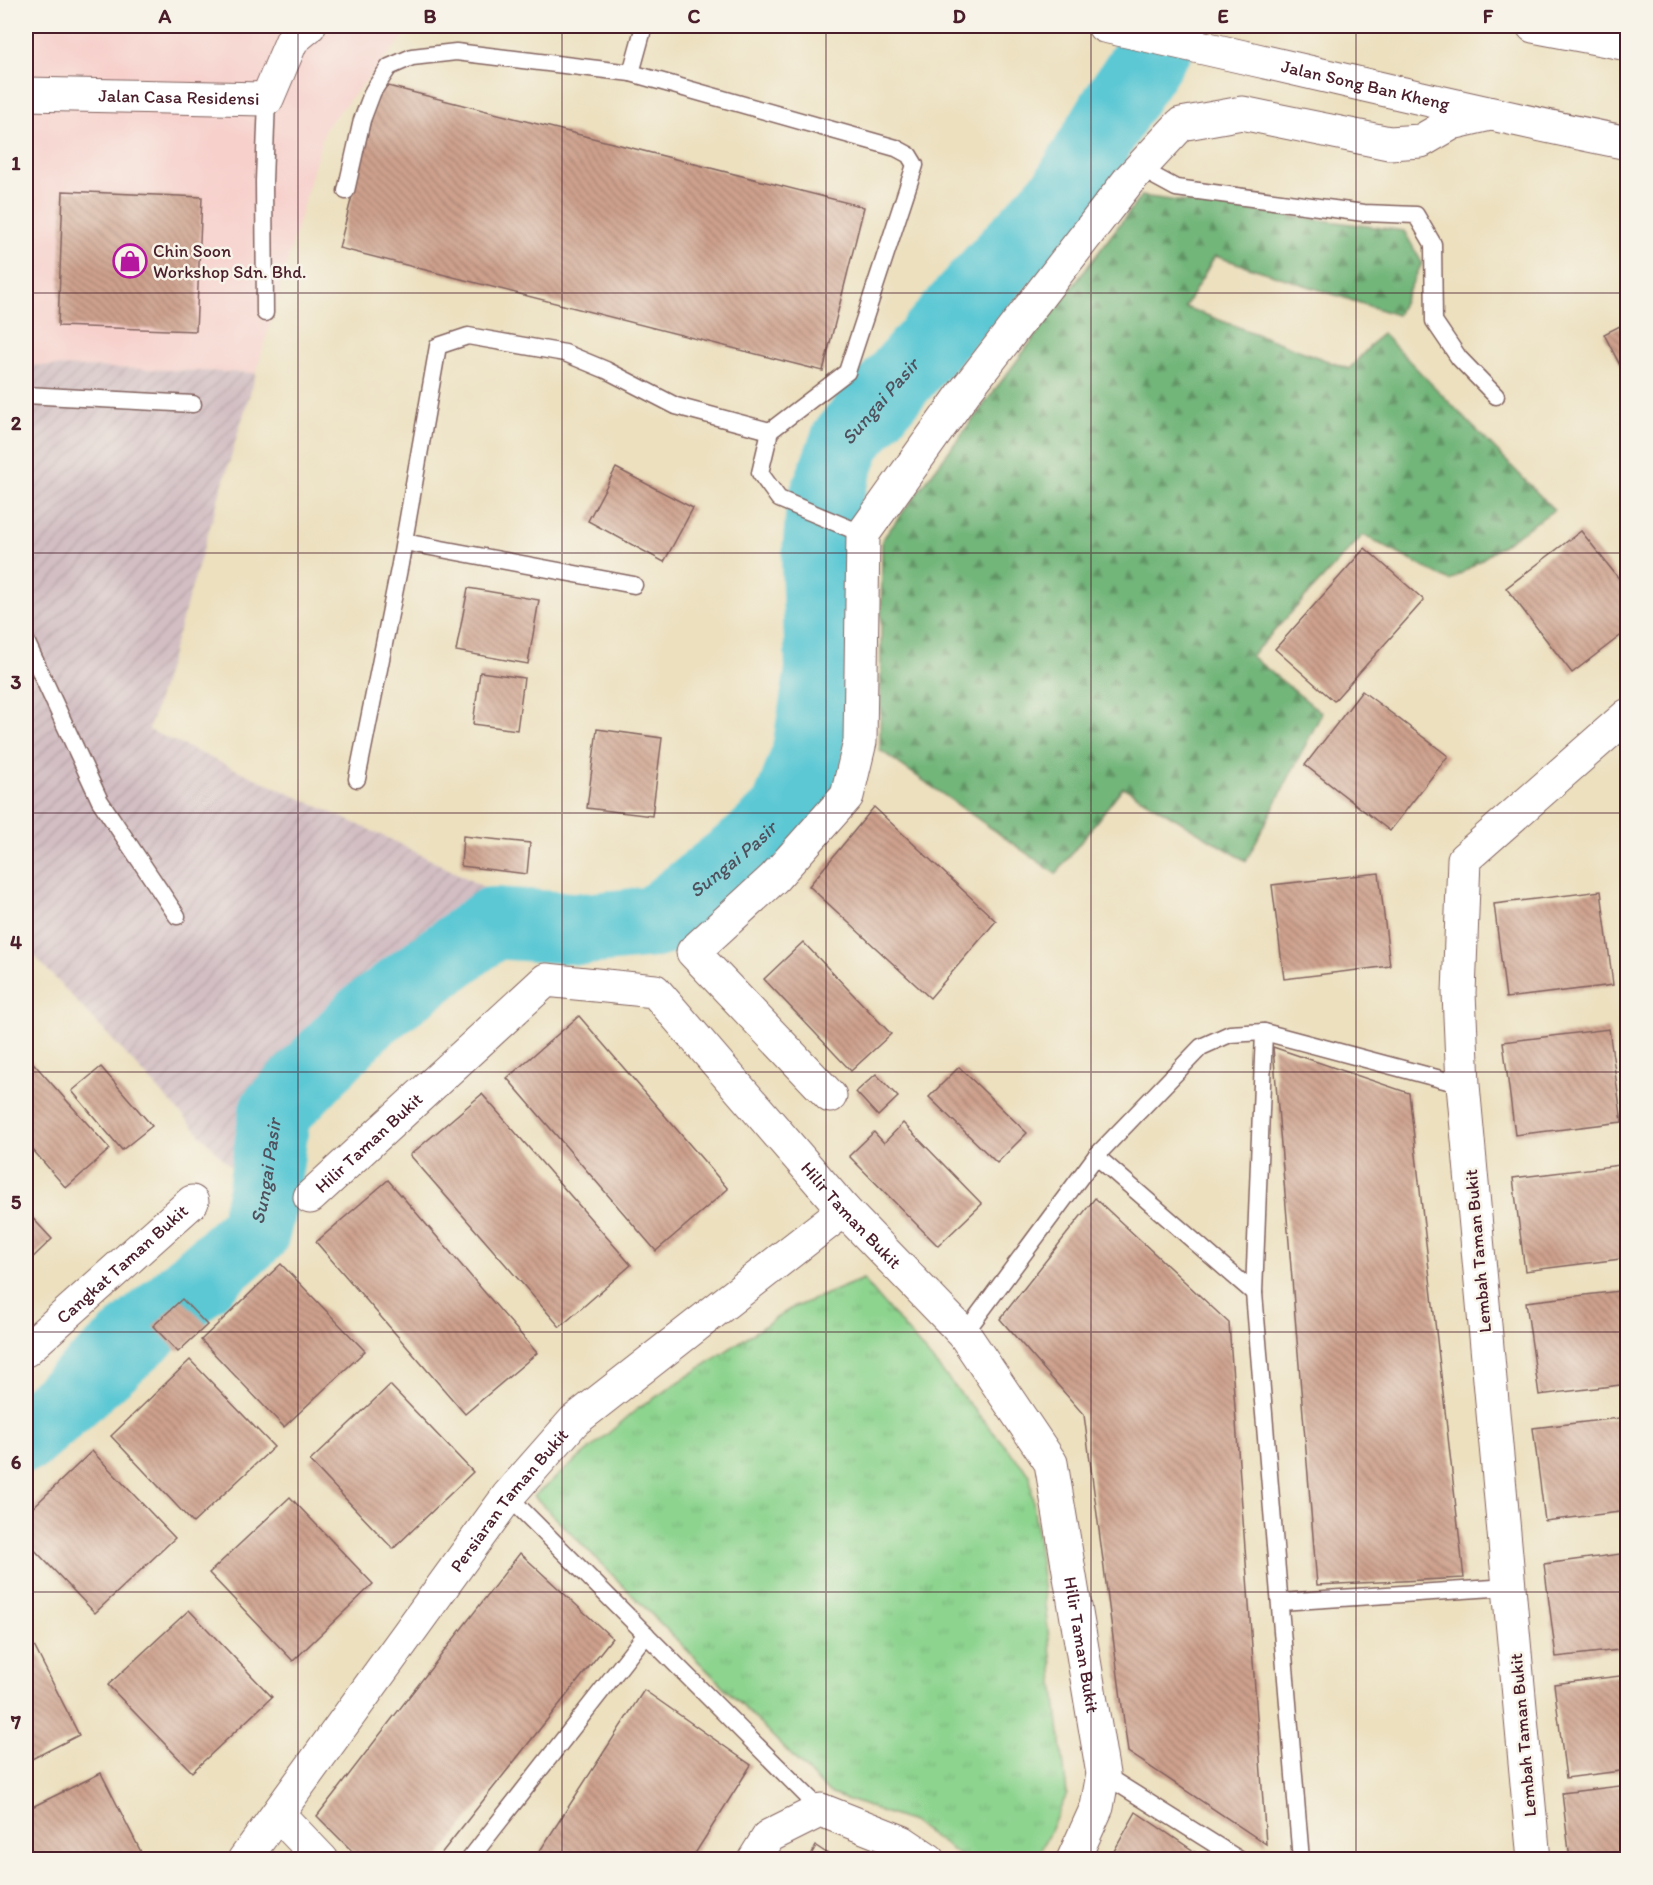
<svg xmlns="http://www.w3.org/2000/svg" width="1653" height="1885" font-family="Itim,sans-serif">
  <style>
    .built { fill: #f7d0cc }
    .industrial { fill: url(#industrial-furrows) }
    .forest { fill: url(#forest-firs); stroke: #5e6a52; stroke-width: 1.5 }
    .park { fill: url(#park-tufts); stroke: #6c7a5d; stroke-width: 1.5 }
    .lines { fill: none; stroke-linecap: round; stroke-linejoin: round }
    .river { stroke: #5cc8d4; stroke-width: 72 }
    .building { fill: url(#building-back-hatch) }
    .lane-casing { stroke: #83635f; stroke-width: 19 }
    .street-casing { stroke: #83635f; stroke-width: 35 }
    .primary-casing { stroke: #83635f; stroke-width: 35 }
    .lane { stroke: #fff; stroke-width: 16 }
    .street { stroke: #fff; stroke-width: 33 }
    .primary { stroke: #fff; stroke-width: 33 }
    .grid { fill: none; stroke: #4a1f2b; stroke-width: 1.5; stroke-opacity: 0.55 }
    .labels { text-anchor: middle; dominant-baseline: central; stroke-width: 5; stroke-linejoin: round; paint-order: stroke }
    .street-label { font-size: 18px; fill: #4a1f2b; stroke: #f7f3e8 }
    .poi-label { font-size: 18px; fill: #4a1f2b; stroke: #f7f3e8; text-anchor: start }
    .water-label { font-size: 20px; font-style: italic; fill: #4f525e; stroke: #f7f3e8 }
    .neatline { fill: none; stroke: #4a1f2b; stroke-width: 2 }
    .grid-label { font-size: 20px; text-anchor: middle; font-weight: bold; fill: #4a1f2b }
  </style>
  <defs>
    <pattern id="industrial-furrows" width="10" height="10" patternUnits="userSpaceOnUse" patternTransform="scale(1.5)"><rect width="10" height="10" fill="#d2bec3"/><path d="M-1 1l2-2M0 10L10 0M9 11l2-2" fill="none" stroke="#b6a3a8"/></pattern>
    <pattern id="forest-firs" width="22" height="20" patternUnits="userSpaceOnUse" patternTransform="scale(1.5)"><rect width="22" height="20" fill="#72b67a"/><path d="M5 1l3.5 6h-7zM16 11l3.5 6h-7z" fill="#609364"/></pattern>
    <pattern id="park-tufts" width="24" height="20" patternUnits="userSpaceOnUse" patternTransform="scale(1.5)"><rect width="24" height="20" fill="#8dd48f"/><path d="M3 7l-1-3M5 7V3M7 7l1-3M15 17l-1-3M17 17v-4M19 17l1-3" fill="none" stroke="#7bb67c"/></pattern>
    <pattern id="building-back-hatch" width="6" height="6" patternUnits="userSpaceOnUse" patternTransform="scale(1.5)"><rect width="6" height="6" fill="#cea18d"/><path d="M-1 5l2 2M0 0l6 6M5-1l2 2" fill="none" stroke="#a98373"/></pattern>
  </defs>
  <rect width="100%" height="100%" fill="#f7f3e8"/>
  <filter id="ink" filterUnits="userSpaceOnUse"><feTurbulence type="fractalNoise" baseFrequency=".0167" numOctaves="2"/><feDisplacementMap in="SourceGraphic" scale="12" xChannelSelector="R" yChannelSelector="G"/><feConvolveMatrix kernelMatrix="1 2 1 2 8 2 1 2 1" color-interpolation-filters="sRGB"/></filter>
  <filter id="wash" filterUnits="userSpaceOnUse"><feTurbulence type="fractalNoise" baseFrequency=".008" numOctaves="4" result="noise"/><feDisplacementMap in="SourceGraphic" scale="24" xChannelSelector="R" yChannelSelector="G"/><feGaussianBlur stdDeviation="1.35" result="paint"/><feColorMatrix in="noise" values="0 0 0 0 0 0 0 0 0 0 0 0 0 0 0 0 0 1.4 0 .05"/><feComposite in="paint" operator="in"/></filter>
  <g filter="url(#wash)">
    <rect width="100%" height="100%" fill="#ece0bf"/>
    <polygon class="built" points="26,26 413,26 325,128 256,373 26,365"/>
    <polygon class="industrial" points="26,365 256,373 149,730 394,841 497,894 340,1009 238,1115 242,1179 26,947"/>
    <polygon class="forest" points="1141,196 1404,231 1422,263 1397,315 1215,256 1185,307 1349,369 1382,333 1554,510 1450,581 1363,535 1251,656 1322,713 1246,861 1123,787 1056,874 880,750 882,540"/>
    <polygon class="park" points="863,1279 1030,1475 1067,1794 1037,1859 965,1859 912,1822 829,1793 534,1496 636,1410 790,1309"/>
    <g class="lines">
      <path class="river" id="s1" d="M26 1436 254 1232 263 1196 275 1112 365 1018 493 923 585 929 655 922 751 846 786 812 807 756 821 670 817 566 822 506 847 439 975 291 1066 192 1121 99 1169 26"/>
    </g>
    <g id="blocks">
      <g class="building">
        <polygon points="380,84 864,207 823,371 339,248"/>
        <polygon points="63,191 202,197 196,331 58,326"/>
        <polygon points="1628,322 1628,381 1604,334"/>
        <polygon points="616,468 693,508 664,562 588,521"/>
        <polygon points="1581,531 1628,590 1628,630 1572,673 1506,588"/>
        <polygon points="1365,548 1424,600 1334,701 1275,649"/>
        <polygon points="468,588 539,600 528,664 456,651"/>
        <polygon points="480,672 524,678 517,730 473,724"/>
        <polygon points="1362,691 1448,756 1390,831 1305,765"/>
        <polygon points="597,729 662,738 652,816 587,808"/>
        <polygon points="874,807 996,921 930,998 809,886"/>
        <polygon points="463,836 530,843 527,874 461,866"/>
        <polygon points="1379,873 1390,966 1284,979 1272,885"/>
        <polygon points="1601,891 1613,985 1506,998 1494,904"/>
        <polygon points="803,942 891,1034 851,1071 764,979"/>
        <polygon points="579,1016 728,1189 656,1251 507,1078"/>
        <polygon points="1609,1029 1622,1122 1515,1135 1503,1042"/>
        <polygon points="1273,1047 1409,1093 1464,1578 1317,1585"/>
        <polygon points="26,1055 110,1149 66,1188 26,1142"/>
        <polygon points="101,1067 152,1126 122,1150 72,1091"/>
        <polygon points="959,1067 1027,1133 997,1163 929,1097"/>
        <polygon points="876,1074 898,1097 878,1116 856,1092"/>
        <polygon points="482,1094 631,1265 560,1327 410,1155"/>
        <polygon points="903,1123 982,1204 938,1246 849,1156 874,1132 884,1143"/>
        <polygon points="1620,1165 1628,1226 1628,1258 1525,1271 1513,1178"/>
        <polygon points="388,1180 537,1353 465,1414 316,1242"/>
        <polygon points="1095,1198 1229,1323 1266,1844 1128,1752 1084,1415 1000,1319"/>
        <polygon points="26,1211 52,1239 26,1264"/>
        <polygon points="281,1264 365,1351 284,1427 201,1340"/>
        <polygon points="1628,1290 1628,1384 1539,1395 1526,1302"/>
        <polygon points="182,1299 207,1325 178,1352 153,1326"/>
        <polygon points="190,1360 274,1447 193,1523 111,1436"/>
        <polygon points="390,1385 473,1472 393,1549 310,1461"/>
        <polygon points="1628,1417 1628,1511 1545,1521 1533,1428"/>
        <polygon points="92,1451 175,1538 95,1613 26,1541 26,1514"/>
        <polygon points="290,1497 373,1584 293,1661 209,1573"/>
        <polygon points="520,1553 612,1638 436,1860 361,1860 317,1816"/>
        <polygon points="1628,1553 1628,1649 1556,1657 1544,1564"/>
        <polygon points="189,1610 272,1697 192,1772 108,1685"/>
        <polygon points="26,1630 79,1735 26,1762"/>
        <polygon points="1628,1675 1628,1770 1566,1778 1554,1684"/>
        <polygon points="644,1690 751,1765 691,1860 534,1860"/>
        <polygon points="101,1773 145,1860 26,1860 26,1810"/>
        <polygon points="1628,1785 1628,1860 1570,1860 1562,1793"/>
        <polygon points="1136,1812 1207,1860 1109,1860"/>
        <polygon points="816,1846 837,1860 808,1860"/>
      </g>
    </g>
  </g>
  <g filter="url(#ink)">
    <use href="#blocks" fill-opacity="0" stroke="#83635f" stroke-width="1.5"/>
    <g class="lines">
      <defs>
        <g id="lane">
          <polyline points="1139,168 1176,188 1364,213 1416,215 1433,244 1434,321 1459,358 1496,396"/>
          <polyline points="346,191 362,120 373,91 389,67 412,57 456,52 631,73"/>
          <polyline points="265,313 264,181 267,99"/>
          <polyline points="26,395 193,404"/>
          <polyline points="770,431 760,473 779,499 863,534"/>
          <polyline points="404,542 634,585"/>
          <polyline points="26,641 100,801 177,916"/>
          <polyline points="357,779 400,564 438,346 468,336 565,353 606,370 676,406 770,431 847,372 915,165 909,155 896,148 631,73 644,26"/>
          <polyline points="1264,1032 1254,1293 1301,1860"/>
          <polyline points="1096,1156 1254,1293"/>
          <polyline points="964,1334 1096,1156 1201,1047 1230,1034 1264,1032 1463,1085"/>
          <polyline points="508,1496 821,1810"/>
          <polyline points="1280,1602 1509,1587"/>
          <polyline points="1103,1774 1240,1860"/>
          <polyline points="469,1860 646,1634"/>
        </g>
        <g id="street">
          <path id="s2" d="M26 94 267 99 292 40 309 26"/>
          <polyline points="830,1096 693,952 774,878 847,796 860,742 863,534 966,390 1129,180 1181,124 1242,113 1389,143 1421,141 1452,123 1486,115"/>
          <path id="s3" d="M310 1197 546 980 655 991 844 1210 964 1334 1051 1463 1103 1774 1097 1807 1073 1860"/>
          <path id="s4" d="M26 1350 192 1202"/>
          <polyline points="278,1814 322,1860"/>
          <path id="s5" d="M244 1860 508 1496 574 1421 844 1210"/>
          <polyline points="754,1860 769,1836 821,1810 902,1842 929,1860"/>
          <polyline points="1534,1860 1463,1085 1459,993 1464,859 1628,715"/>
        </g>
        <g id="primary">
          <path id="s6" d="M1104 26C1279 63 1452 108 1628 143"/>
          <polyline points="1533,26 1628,44"/>
        </g>
      </defs>
      <use href="#lane" class="lane-casing"/>
      <use href="#street" class="street-casing"/>
      <use href="#primary" class="primary-casing"/>
      <use href="#lane" class="lane"/>
      <use href="#street" class="street"/>
      <use href="#primary" class="primary"/>
    </g>
  </g>
  <path class="grid" d="M298 26V1860M562 26V1860M826 26V1860M1091 26V1860M1356 26V1860M26 293H1628M26 553H1628M26 813H1628M26 1072H1628M26 1332H1628M26 1592H1628"/>
  <defs>
    <symbol id="shop-ring" viewBox="-11 -11 22 22"><circle r="9.5" fill="#f7f3e8" stroke="#b5179e" stroke-width="1.5"/><path d="M-5-2.5h2.3a2.7 3.5 0 0 1 5.4 0H5L5.5 6h-11ZM-1.5-2.5h3a1.5 2.3 0 0 0-3 0Z" fill="#b5179e"/></symbol>
  </defs>
  <g fill-rule="evenodd">
    <use href="#shop-ring" x="111" y="242" width="38" height="38"/>
  </g>
  <g class="labels">
    <g class="street-label">
      <text stroke="none"><textPath href="#s6" startOffset="268">Jalan Song Ban Kheng</textPath></text>
      <text stroke="none"><textPath href="#s2" startOffset="153">Jalan Casa Residensi</textPath></text>
      <text stroke="none"><textPath href="#s3" startOffset="80">Hilir Taman Bukit</textPath></text>
      <text stroke="none"><textPath href="#s3" startOffset="728">Hilir Taman Bukit</textPath></text>
      <text transform="translate(1478 1251) rotate(-95)">Lembah Taman Bukit</text>
      <text stroke="none"><textPath href="#s4" startOffset="129">Cangkat Taman Bukit</textPath></text>
      <text stroke="none"><textPath href="#s5" startOffset="447">Persiaran Taman Bukit</textPath></text>
      <text stroke="none"><textPath href="#s3" startOffset="1232">Hilir Taman Bukit</textPath></text>
      <text transform="translate(1523 1735) rotate(-95)">Lembah Taman Bukit</text>
    </g>
    <g class="poi-label">
      <text x="153" y="251">Chin Soon<tspan x="153" dy="21">Workshop Sdn. Bhd.</tspan></text>
    </g>
    <g class="water-label">
      <text stroke="none"><textPath href="#s1" startOffset="1484">Sungai Pasir</textPath></text>
      <text stroke="none"><textPath href="#s1" startOffset="980">Sungai Pasir</textPath></text>
      <text stroke="none"><textPath href="#s1" startOffset="368">Sungai Pasir</textPath></text>
    </g>
  </g>
  <rect width="1653" height="1885" fill="none" stroke="#f7f3e8" stroke-width="66"/>
  <rect x="33" y="33" width="1587" height="1819" class="neatline"/>
  <g class="grid-label">
    <text x="165" y="23">A</text>
    <text x="430" y="23">B</text>
    <text x="694" y="23">C</text>
    <text x="959" y="23">D</text>
    <text x="1223" y="23">E</text>
    <text x="1488" y="23">F</text>
    <text x="16" y="170">1</text>
    <text x="16" y="430">2</text>
    <text x="16" y="689">3</text>
    <text x="16" y="949">4</text>
    <text x="16" y="1209">5</text>
    <text x="16" y="1469">6</text>
    <text x="16" y="1729">7</text>
  </g>
</svg>
